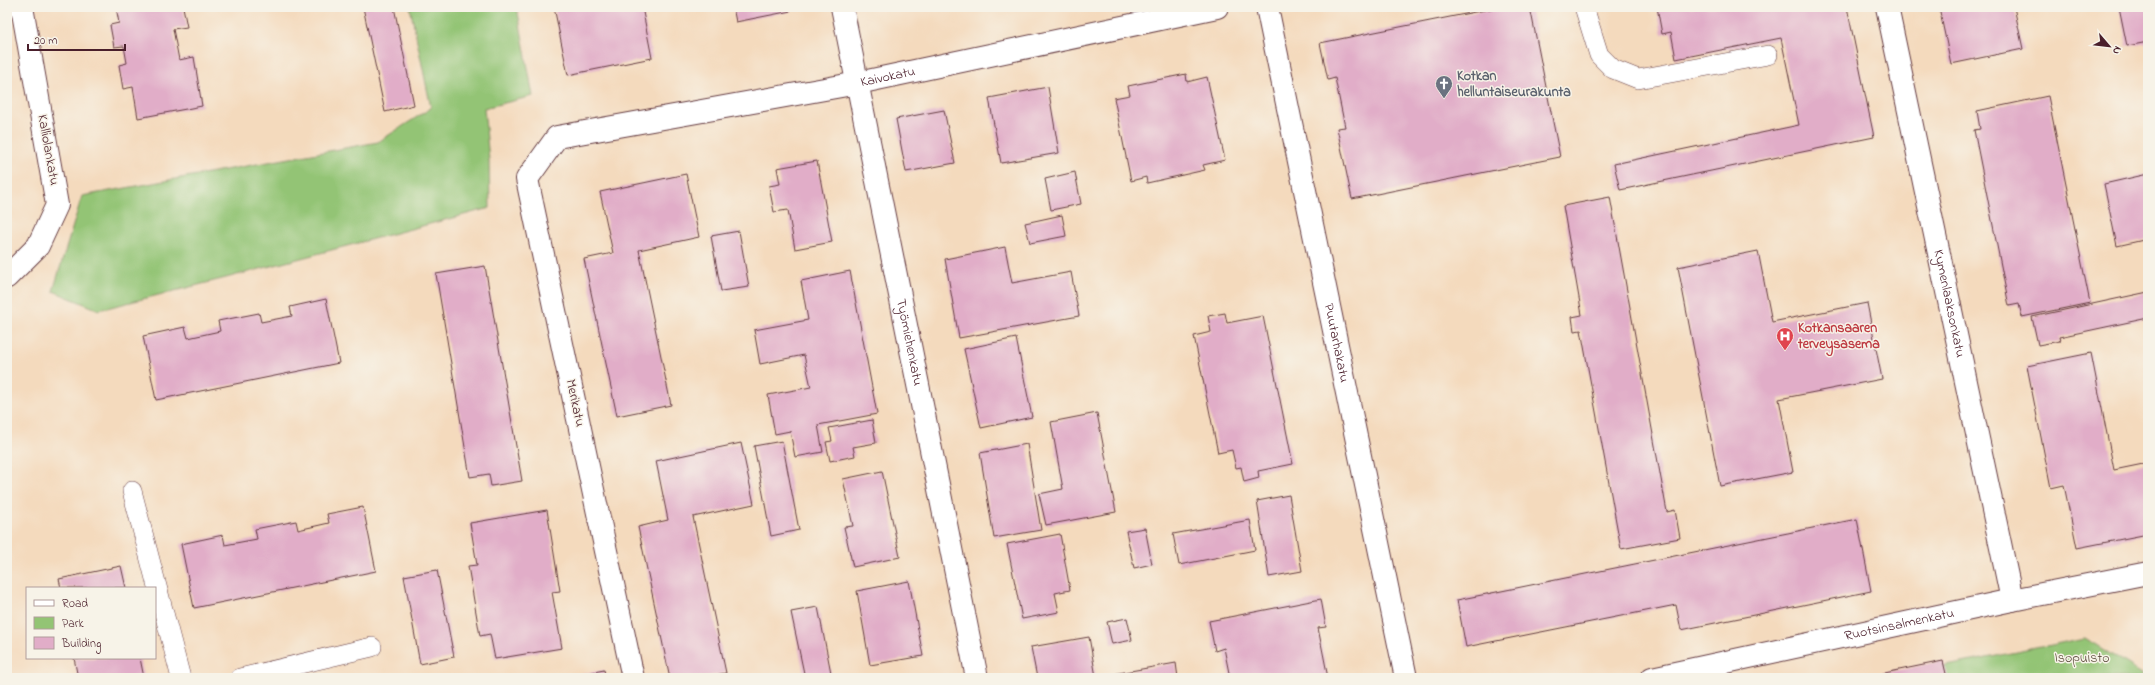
<svg xmlns="http://www.w3.org/2000/svg" width="2155" height="685" font-family="'Indie Flower',sans-serif">
  <style>
    .green { fill: #93c474; stroke: #6e7250 }
    .building { fill: #e1adc8 }
    .lines { fill: none; stroke-linecap: round; stroke-linejoin: round }
    .service-casing { stroke: #643b41; stroke-width: 20 }
    .minor-casing { stroke: #643b41; stroke-width: 24 }
    .tertiary-casing { stroke: #643b41; stroke-width: 24 }
    .service { stroke: #fff; stroke-width: 19 }
    .minor { stroke: #fff; stroke-width: 22 }
    .tertiary { stroke: #fff; stroke-width: 22 }
    .labels { text-anchor: middle; dominant-baseline: central; stroke-width: 3; stroke-linejoin: round; paint-order: stroke }
    .worship-label { font-size: 14px; font-weight: bold; fill: #5b616d; stroke: #f7f3e8; text-anchor: start }
    .street-label { font-size: 14px; fill: #4a1f2b; stroke: #f7f3e8 }
    .health-label { font-size: 14px; font-weight: bold; fill: #be3a42; stroke: #f7f3e8; text-anchor: start }
    .park-label { font-size: 14px; fill: #605141; stroke: #f7f3e8 }
  </style>
  <rect width="100%" height="100%" fill="#f7f3e8"/>
  <filter id="ink" filterUnits="userSpaceOnUse"><feTurbulence type="fractalNoise" baseFrequency=".025" numOctaves="2"/><feDisplacementMap in="SourceGraphic" scale="8" xChannelSelector="R" yChannelSelector="G"/><feConvolveMatrix kernelMatrix="1 2 1 2 8 2 1 2 1" color-interpolation-filters="sRGB"/></filter>
  <filter id="wash" filterUnits="userSpaceOnUse"><feTurbulence type="fractalNoise" baseFrequency=".012" numOctaves="4" result="noise"/><feDisplacementMap in="SourceGraphic" scale="16" xChannelSelector="R" yChannelSelector="G"/><feGaussianBlur stdDeviation="0.9" result="paint"/><feColorMatrix in="noise" values="0 0 0 0 0 0 0 0 0 0 0 0 0 0 0 0 0 1.4 0 .05"/><feComposite in="paint" operator="in"/></filter>
  <g filter="url(#wash)">
    <rect width="100%" height="100%" fill="#f4dabd"/>
    <g class="green">
      <polygon points="410,7 517,7 533,96 484,108 489,160 490,208 226,278 99,310 53,291 82,196 378,142 431,108"/>
      <polygon points="2085,638 2142,674 2143,678 1888,678"/>
    </g>
    <g id="blocks">
      <g class="building">
        <polygon points="116,7 183,7 187,27 173,29 179,60 194,57 202,106 138,118 133,87 123,89 119,65 127,63 124,46 114,47 110,25 119,23"/>
        <polygon points="363,7 394,7 414,105 385,112"/>
        <polygon points="554,7 642,7 652,58 568,75"/>
        <polygon points="733,7 790,7 791,11 736,22"/>
        <polygon points="1500,7 1530,7 1560,157 1352,199 1337,128 1345,127 1335,78 1328,80 1320,43"/>
        <polygon points="1657,7 1847,7 1874,137 1620,190 1614,164 1799,125 1781,38 1676,59 1671,32 1662,34"/>
        <polygon points="1939,7 2014,7 2023,49 1951,64"/>
        <polygon points="2119,7 2148,7 2148,42 2127,46"/>
        <polygon points="1186,74 1187,82 1207,77 1225,160 1203,165 1205,170 1147,183 1146,177 1131,181 1114,98 1130,95 1128,86"/>
        <polygon points="1048,87 1059,153 1001,163 989,98"/>
        <polygon points="2048,96 2090,303 2022,317 2019,304 2009,306 1974,130 1980,129 1977,111"/>
        <polygon points="944,110 955,163 906,172 896,119"/>
        <polygon points="817,161 832,242 795,249 788,210 774,212 769,186 780,184 777,168"/>
        <polygon points="1075,172 1081,204 1051,210 1045,179"/>
        <polygon points="686,174 699,237 639,250 671,405 617,416 584,259 613,253 600,192"/>
        <polygon points="2148,174 2148,239 2117,246 2104,184"/>
        <polygon points="1610,197 1667,512 1675,510 1680,538 1621,549 1581,330 1574,331 1572,317 1582,315 1563,206"/>
        <polygon points="1062,215 1066,236 1030,243 1025,223"/>
        <polygon points="739,231 749,287 721,291 711,236"/>
        <polygon points="1005,247 1012,283 1071,272 1079,316 959,338 945,259"/>
        <polygon points="1758,251 1772,322 1867,303 1882,379 1779,399 1793,472 1720,486 1678,267"/>
        <polygon points="485,266 522,481 491,486 489,474 470,477 436,274"/>
        <polygon points="850,271 877,414 818,425 823,452 795,457 790,431 775,434 768,395 811,387 804,355 760,364 754,330 808,320 801,281"/>
        <polygon points="2148,292 2148,318 2059,337 2060,341 2038,345 2032,317"/>
        <polygon points="326,299 339,363 156,400 143,336 185,327 188,338 220,331 218,321 259,313 261,322 292,316 290,307"/>
        <polygon points="1225,313 1227,323 1263,316 1293,464 1258,471 1259,478 1244,482 1241,467 1236,468 1232,450 1218,453 1194,336 1211,332 1208,316"/>
        <polygon points="1016,338 1032,417 981,428 964,349"/>
        <polygon points="2091,353 2114,470 2148,463 2148,534 2077,548 2064,485 2051,488 2027,366"/>
        <polygon points="1097,413 1116,512 1046,525 1039,494 1063,489 1051,422"/>
        <polygon points="872,420 876,443 853,447 855,456 830,461 826,442 832,441 829,428"/>
        <polygon points="782,441 799,530 771,536 754,446"/>
        <polygon points="741,443 754,504 693,517 726,673 699,678 670,678 638,527 668,520 656,461"/>
        <polygon points="1027,444 1041,530 994,538 980,453"/>
        <polygon points="882,471 900,557 853,567 844,527 853,526 843,479"/>
        <polygon points="1289,495 1302,571 1269,577 1257,501"/>
        <polygon points="363,507 376,571 194,608 181,544 223,535 225,545 257,539 255,529 296,521 298,530 329,523 327,514"/>
        <polygon points="547,510 560,591 552,592 562,648 495,659 490,634 480,636 468,566 477,565 470,523"/>
        <polygon points="1857,519 1871,591 1681,630 1676,605 1466,647 1457,600"/>
        <polygon points="1250,520 1255,550 1179,565 1173,534"/>
        <polygon points="1145,528 1152,564 1134,568 1126,531"/>
        <polygon points="1060,534 1070,590 1055,593 1059,612 1022,619 1007,544"/>
        <polygon points="121,566 126,588 61,588 59,579"/>
        <polygon points="437,570 454,657 420,664 404,576"/>
        <polygon points="909,581 923,656 870,665 857,591"/>
        <polygon points="1321,599 1326,627 1318,628 1328,678 1230,678 1224,648 1215,651 1209,621"/>
        <polygon points="818,607 832,678 805,678 791,612"/>
        <polygon points="1127,618 1132,640 1112,644 1107,622"/>
        <polygon points="1089,637 1096,677 1176,663 1178,678 1037,678 1031,647"/>
        <polygon points="74,658 140,658 144,678 78,678"/>
        <polygon points="1943,661 1947,678 1865,678 1865,677"/>
        <polygon points="604,670 606,678 568,678 568,677"/>
      </g>
    </g>
  </g>
  <g filter="url(#ink)">
    <use href="#blocks" fill-opacity="0" stroke="#643b41" stroke-width="1"/>
    <g class="lines">
      <defs>
        <g id="service">
          <polyline points="1584,7 1599,55 1613,69 1638,79 1768,55"/>
          <polyline points="132,491 181,678"/>
          <polyline points="240,678 372,647"/>
        </g>
        <g id="minor">
          <path id="s1" d="M842 7 977 678"/>
          <path id="s2" d="M1267 7 1406 678"/>
          <path id="s3" d="M1887 7 2012 600"/>
          <polyline points="7,277 38,246 57,205 22,7"/>
          <path id="s4" d="M633 678 527 179 557 137 858 83 1217 7"/>
        </g>
        <g id="tertiary">
          <path id="s5" d="M1652 678 2012 600 2148 573"/>
        </g>
      </defs>
      <use href="#service" class="service-casing"/>
      <use href="#minor" class="minor-casing"/>
      <use href="#tertiary" class="tertiary-casing"/>
      <use href="#service" class="service"/>
      <use href="#minor" class="minor"/>
      <use href="#tertiary" class="tertiary"/>
    </g>
  </g>
  <defs>
    <symbol id="church-pin" viewBox="-11 -11 22 30"><path d="M0 17L-7.5 6A9.5 9.5 0 1 1 7.5 6Z" fill="#6b7280" stroke="#f7f3e8"/><path d="M-1.2-6h2.4v3.5h3.3v2.4h-3.3V6h-2.4V-.1h-3.3v-2.4h3.3Z" fill="#fff"/></symbol>
    <symbol id="hospital-pin" viewBox="-11 -11 22 30"><path d="M0 17L-7.5 6A9.5 9.5 0 1 1 7.5 6Z" fill="#e0444e" stroke="#f7f3e8"/><path d="M-5-5h3v3.5h4V-5h3V5h-3V1.5h-4V5h-3Z" fill="#fff"/></symbol>
  </defs>
  <g fill-rule="evenodd">
    <use href="#church-pin" x="1434" y="74" width="20" height="27"/>
    <use href="#hospital-pin" x="1775" y="326" width="20" height="27"/>
  </g>
  <g class="labels">
    <g class="worship-label">
      <text x="1457" y="76">Kotkan<tspan x="1457" dy="16">helluntaiseurakunta</tspan></text>
    </g>
    <g class="street-label">
      <text stroke="none"><textPath href="#s4" startOffset="898">Kaivokatu</textPath></text>
      <text transform="translate(48 150) rotate(80)">Kalliolankatu</text>
      <text stroke="none"><textPath href="#s3" startOffset="303">Kymenlaaksonkatu</textPath></text>
      <text stroke="none"><textPath href="#s2" startOffset="343">Puutarhakatu</textPath></text>
      <text stroke="none"><textPath href="#s1" startOffset="342">Työmiehenkatu</textPath></text>
      <text transform="translate(575 403) rotate(78)">Merikatu</text>
      <text stroke="none"><textPath href="#s5" startOffset="253">Ruotsinsalmenkatu</textPath></text>
    </g>
    <g class="health-label">
      <text x="1798" y="328">Kotkansaaren<tspan x="1798" dy="16">terveysasema</tspan></text>
    </g>
    <g class="park-label">
      <text x="2082" y="658">Isopuisto</text>
    </g>
  </g>
  <rect width="2155" height="685" fill="none" stroke="#f7f3e8" stroke-width="24"/>
  <rect x="26" y="587" width="130" height="72" fill="#f7f3e8" stroke="#b29e9c"/>
  <rect x="34" y="600" width="20" height="6" fill="#ffffff" stroke="#b29e9c"/>
  <text x="62" y="607" font-size="12" fill="#4a1f2b">Road</text>
  <rect x="34" y="617" width="20" height="12" fill="#93c474" stroke="#b29e9c"/>
  <text x="62" y="627" font-size="12" fill="#4a1f2b">Park</text>
  <rect x="34" y="637" width="20" height="12" fill="#e1adc8" stroke="#b29e9c"/>
  <text x="62" y="647" font-size="12" fill="#4a1f2b">Building</text>
  <g transform="translate(2109 46) rotate(118)" stroke="#f7f3e8" stroke-width="3" paint-order="stroke">
  <path d="M0-3L7 15L0 10L-7 15Z" fill="#4a1f2b"/>
  <text y="-6" font-size="11" font-weight="bold" text-anchor="middle" fill="#4a1f2b">N</text>
  </g>
  <path d="M28 44v6h97v-6" fill="none" stroke="#4a1f2b" stroke-width="2"/>
  <text x="34" y="44" font-size="12" fill="#4a1f2b" stroke="#f7f3e8" stroke-width="3" paint-order="stroke">20 m</text>
</svg>
